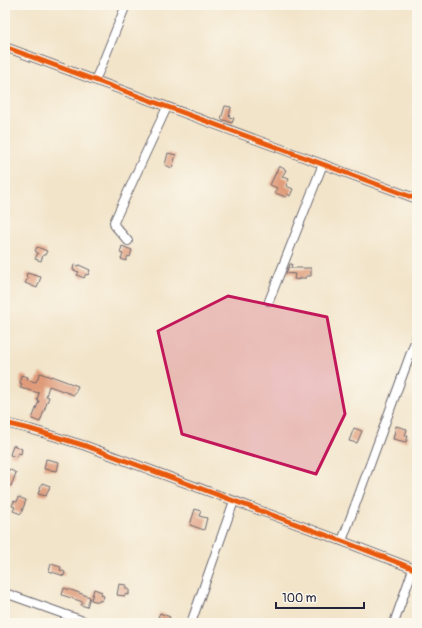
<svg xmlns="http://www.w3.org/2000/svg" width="422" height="628" font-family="Pangolin,sans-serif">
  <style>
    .building { fill: #df9b7a }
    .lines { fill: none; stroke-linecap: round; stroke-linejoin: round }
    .minor-casing { stroke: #6b666d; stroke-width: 10 }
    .minor { stroke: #fff; stroke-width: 8 }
    .cycleway-casing { stroke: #fbf7ec; stroke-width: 8 }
    .cycleway { stroke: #e8590c; stroke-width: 5 }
    .marked { fill: #c2185b; fill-opacity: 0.2; stroke: #c2185b; stroke-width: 3; stroke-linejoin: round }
  </style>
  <rect width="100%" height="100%" fill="#fbf7ec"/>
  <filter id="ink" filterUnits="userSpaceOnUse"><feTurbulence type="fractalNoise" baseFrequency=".025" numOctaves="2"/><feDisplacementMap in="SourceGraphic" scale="8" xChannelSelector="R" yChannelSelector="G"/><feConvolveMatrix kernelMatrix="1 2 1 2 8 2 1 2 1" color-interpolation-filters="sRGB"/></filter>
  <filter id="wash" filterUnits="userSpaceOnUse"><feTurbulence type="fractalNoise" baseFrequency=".012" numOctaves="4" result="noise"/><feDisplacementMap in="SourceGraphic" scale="16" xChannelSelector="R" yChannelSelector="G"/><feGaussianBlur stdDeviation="0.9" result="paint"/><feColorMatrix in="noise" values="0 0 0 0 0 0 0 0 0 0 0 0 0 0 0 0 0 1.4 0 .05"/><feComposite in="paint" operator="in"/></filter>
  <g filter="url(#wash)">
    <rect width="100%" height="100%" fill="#f2e4c9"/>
    <g id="blocks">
      <g class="building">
        <polygon points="225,106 231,107 229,117 234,118 232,123 221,119"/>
        <polygon points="168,153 176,155 172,168 165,165"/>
        <polygon points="279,166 286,170 282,177 289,179 286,186 293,189 290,196 287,194 286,197 275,193 277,188 270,185"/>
        <polygon points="122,246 132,250 130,257 128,256 126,261 121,259 123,254 120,253"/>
        <polygon points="37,247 47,251 45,255 43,255 41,261 35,259 38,253 35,251"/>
        <polygon points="290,264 292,264 291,268 311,268 311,276 306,276 306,278 300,278 300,280 294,279 295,274 286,273"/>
        <polygon points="74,265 78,266 79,265 90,270 88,275 86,274 84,278 77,275 79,272 73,270"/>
        <polygon points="27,273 41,277 37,288 25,283 28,278 26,277"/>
        <polygon points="40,373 51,377 51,376 78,386 74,395 49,386 46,396 49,397 40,422 32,419 39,401 37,400 39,393 20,388 22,384 20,383 21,375 28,377 27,380 36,382"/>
        <polygon points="396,426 407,429 405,436 408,436 406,442 393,439"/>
        <polygon points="354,428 362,431 357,443 349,441"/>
        <polygon points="13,445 22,449 21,454 18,453 16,457 10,455"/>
        <polygon points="46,459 59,462 57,471 44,469"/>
        <polygon points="9,469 16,473 11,486 5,483 5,478"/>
        <polygon points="42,483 50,486 46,496 38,494"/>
        <polygon points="18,497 26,500 21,514 13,511 15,507 12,506 14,501 17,502"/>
        <polygon points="195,509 201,511 199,516 207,518 204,530 190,525"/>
        <polygon points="51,564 61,567 60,570 65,572 64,576 49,571"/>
        <polygon points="119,584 126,585 126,589 129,589 129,595 125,594 125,596 117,595"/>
        <polygon points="64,588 74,591 90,597 87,607 81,605 83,602 62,595"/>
        <polygon points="94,589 102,592 101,595 104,596 102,601 100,600 99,602 91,600"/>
        <polygon points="160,613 170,617 168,623 158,623 160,618 158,617"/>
      </g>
    </g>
  </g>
  <g filter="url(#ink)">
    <use href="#blocks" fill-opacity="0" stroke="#6b666d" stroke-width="1"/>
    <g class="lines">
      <defs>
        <g id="minor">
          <polyline points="5,47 417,199"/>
          <polyline points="95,80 101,67 126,5"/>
          <polyline points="128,241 115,226 114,222 167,107"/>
          <polyline points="269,301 323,164"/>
          <polyline points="5,423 30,429 86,446 342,541 417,570"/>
          <polyline points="342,541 417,336"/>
          <polyline points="5,593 89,623"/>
          <polyline points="191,623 234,501"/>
          <polyline points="394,623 413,569"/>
        </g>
      </defs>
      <use href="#minor" class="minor-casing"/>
      <use href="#minor" class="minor"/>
      <defs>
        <g id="cycleway">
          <polyline points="5,47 417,199"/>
          <polyline points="5,423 30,429 86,446 342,541 417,570"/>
        </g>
      </defs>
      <use href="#cycleway" class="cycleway-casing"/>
      <use href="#cycleway" class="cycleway"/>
    </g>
  </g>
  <path class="marked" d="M228 296 327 317 345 414 316 474 182 434 158 331Z"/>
  <rect width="422" height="628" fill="none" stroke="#fbf7ec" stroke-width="20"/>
  <path d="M276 602v6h88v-6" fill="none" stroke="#22223b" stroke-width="2"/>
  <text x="282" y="602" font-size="12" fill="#22223b" stroke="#fbf7ec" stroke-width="3" paint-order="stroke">100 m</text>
</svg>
